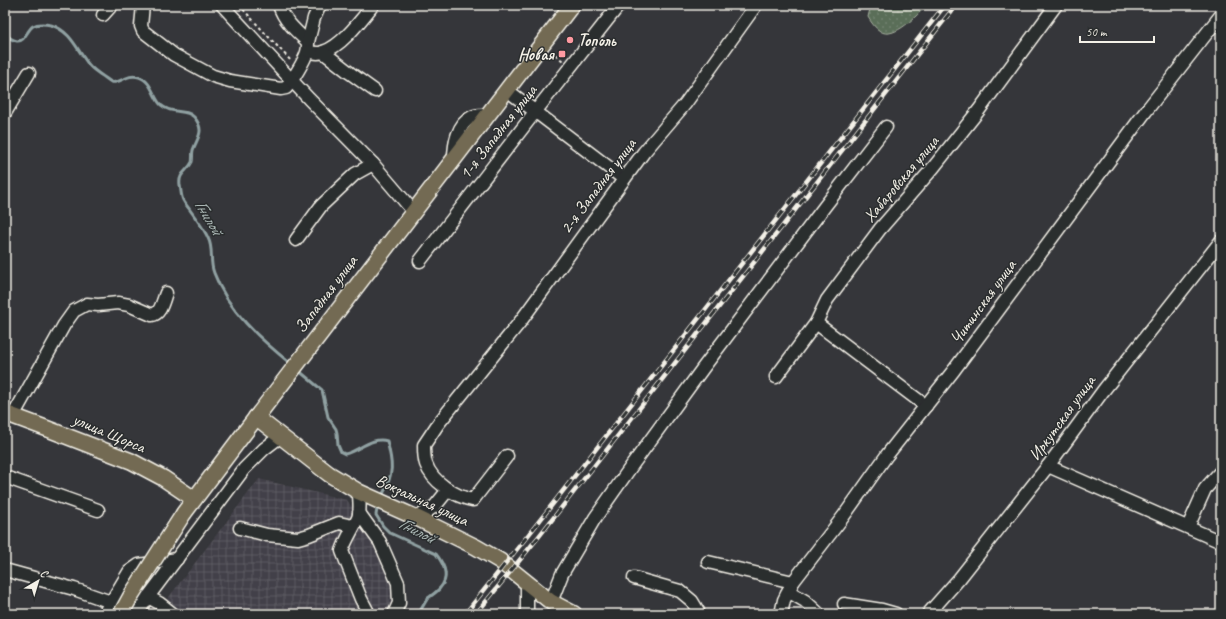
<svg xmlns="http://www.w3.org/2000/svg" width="1226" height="619" font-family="Caveat,sans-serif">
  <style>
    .industrial { fill: url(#industrial-grid) }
    .grass { fill: url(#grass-dots); stroke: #a7b0a0 }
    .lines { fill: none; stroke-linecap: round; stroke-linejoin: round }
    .stream { stroke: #90a1a2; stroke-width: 3 }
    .minor-casing { stroke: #f4f1e8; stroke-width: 15 }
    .major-casing { stroke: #f4f1e8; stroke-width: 18 }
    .path { stroke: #f4f1e8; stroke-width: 2; stroke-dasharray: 3 3; stroke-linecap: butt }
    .minor { stroke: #2a2d2e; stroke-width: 12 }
    .major { stroke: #736b52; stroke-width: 15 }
    .rail-casing { stroke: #f4f1e8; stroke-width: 4.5 }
    .rail { stroke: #2a2d2e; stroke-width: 3; stroke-dasharray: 9; stroke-linecap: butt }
    .major-bridge-casing { stroke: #f4f1e8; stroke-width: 18; stroke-linecap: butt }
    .major-bridge { stroke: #736b52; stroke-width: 15 }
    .poi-dot { fill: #ff9aa2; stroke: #2a2d2e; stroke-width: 1.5 }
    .labels { text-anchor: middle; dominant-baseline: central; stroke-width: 3; stroke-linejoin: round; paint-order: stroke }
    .poi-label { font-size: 17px; font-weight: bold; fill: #f4f1e8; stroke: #2a2d2e; text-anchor: start }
    .street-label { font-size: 17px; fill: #f4f1e8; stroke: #2a2d2e }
    .water-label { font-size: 18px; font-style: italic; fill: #a9b5b3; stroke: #2a2d2e }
  </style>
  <defs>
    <pattern id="industrial-grid" width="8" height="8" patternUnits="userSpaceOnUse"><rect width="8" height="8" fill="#424048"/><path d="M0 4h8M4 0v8" fill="none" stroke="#5e5c62"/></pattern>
    <pattern id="grass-dots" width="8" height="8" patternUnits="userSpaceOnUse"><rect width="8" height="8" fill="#5a6e59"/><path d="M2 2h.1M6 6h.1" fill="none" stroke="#728371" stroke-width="1.8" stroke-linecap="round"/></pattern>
  </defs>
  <rect width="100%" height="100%" fill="#35363a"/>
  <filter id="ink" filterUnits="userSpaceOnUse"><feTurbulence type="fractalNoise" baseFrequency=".025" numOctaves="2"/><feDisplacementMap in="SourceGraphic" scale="8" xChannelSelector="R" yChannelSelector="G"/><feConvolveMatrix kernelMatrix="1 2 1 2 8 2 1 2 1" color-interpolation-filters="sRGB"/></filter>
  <g filter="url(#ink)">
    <polygon class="industrial" points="259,479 347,500 390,561 395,614 156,614"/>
    <path class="grass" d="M872 5H927C918 14 894 41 880 31 875 28 871 22 868 17L870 9Z"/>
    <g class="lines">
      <g class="stream">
        <path d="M5 33C8 37 11 40 17 41 25 42 27 30 33 26 38 23 46 24 51 25 71 31 77 50 89 65 92 69 97 72 101 75 104 77 108 80 111 82 119 85 127 73 139 77 152 81 153 97 161 105 172 115 185 108 194 117 206 131 197 138 193 150 192 154 193 159 192 162 188 171 178 173 180 185 181 190 181 196 183 200 185 204 188 207 190 210 196 219 204 228 208 238 214 249 209 261 214 273 228 311 260 339 291 364"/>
        <path d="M298 370 322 390 328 417 336 429 337 433 338 445 341 452 345 454C359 451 372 436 387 441 393 464 394 473 383 494"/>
        <path d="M377 509 376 515 383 526 390 533 436 554C444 564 450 577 440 588 437 592 432 595 428 598 424 603 422 609 418 614"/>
      </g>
      <defs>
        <g id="minor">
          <path d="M143 5 141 26 143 31 174 55 213 76 230 81 281 89 286 88C292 81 305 60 307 52 308 49 308 45 308 42 296 31 284 21 279 5"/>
          <polyline points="222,5 309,99 373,164 413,211"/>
          <polyline points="103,15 112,5"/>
          <polyline points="308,42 314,18 320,5"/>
          <path d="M308 51C313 53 318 54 323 52 342 46 361 20 373 5"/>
          <polyline points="323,52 350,73 375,91"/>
          <polyline points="507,90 624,179"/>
          <polyline points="5,113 29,73"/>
          <path d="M454 159C454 145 457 124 472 117 477 114 482 115 488 115"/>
          <polyline points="296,240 321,206 355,174 373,164"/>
          <polyline points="420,261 535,112 619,5"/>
          <polyline points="816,323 926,406"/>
          <polyline points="776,377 816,323 827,300 880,229 933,168 979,110 1056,5"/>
          <path d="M13 416 64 325 74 311 87 304 98 305 118 303 129 305 152 315C161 314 163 300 166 293"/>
          <path d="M507 456 473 500C456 497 432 482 426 464 424 458 424 451 424 445L438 424 520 322 644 152 685 104 756 5"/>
          <polyline points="1048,466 1221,542"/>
          <polyline points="5,477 98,510"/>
          <path d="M359 492C359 501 361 511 358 518 353 529 346 539 342 551L361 599 369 614"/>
          <polyline points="359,513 380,542 398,583 399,603 394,614"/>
          <polyline points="417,518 435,506 448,490"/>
          <polyline points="1188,527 1205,489 1221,471"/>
          <polyline points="240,528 267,535 298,538 309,535 339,523 353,526"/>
          <polyline points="708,562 793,582"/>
          <polyline points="5,570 74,589 111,602 129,572 139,565 177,559"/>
          <polyline points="634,578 680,591 692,601 698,611 698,614"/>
          <polyline points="788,591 805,601 819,614"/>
          <polyline points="551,602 562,574 595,518 633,464 703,368 825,206 886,127"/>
          <polyline points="844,604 882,610 896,614"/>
          <polyline points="104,614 111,602 148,597 244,469 264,449 281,436"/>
          <polyline points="137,614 148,597 159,603 173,614"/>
          <polyline points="527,614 527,583"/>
          <polyline points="781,614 784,600 793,582 843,517 887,455 954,370 1146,111 1221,15"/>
          <polyline points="928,614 959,579 1048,466 1103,391 1221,241"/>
        </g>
        <g id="major">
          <polyline points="5,413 48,429 131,461 163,478 194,499"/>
          <polyline points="256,417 329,474 359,492 417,518 476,547 500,561 551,602 574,614"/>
          <polyline points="184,513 248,428 572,5"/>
        </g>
      </defs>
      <use href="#minor" class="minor-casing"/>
      <use href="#major" class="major-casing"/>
      <g class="path">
        <polyline points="239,5 292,62"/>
        <polyline points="551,51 563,61"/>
      </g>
      <use href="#minor" class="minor"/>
      <use href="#major" class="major"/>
      <defs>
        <g id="rail">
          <polyline points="465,614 533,529 945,5"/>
          <polyline points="476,614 540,535 956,5"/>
        </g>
      </defs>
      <use href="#rail" class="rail-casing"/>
      <use href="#rail" class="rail"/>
      <defs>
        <polyline id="major-bridge" points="121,614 132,594 184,513"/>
      </defs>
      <use href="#major-bridge" class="major-bridge-casing"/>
      <use href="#major-bridge" class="major-bridge"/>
    </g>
  </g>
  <g class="poi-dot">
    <circle cx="570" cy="40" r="4"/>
    <rect x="558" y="50" width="8" height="8" rx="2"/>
  </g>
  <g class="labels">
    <g class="poi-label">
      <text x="578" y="40">Тополь</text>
      <text x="554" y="54" text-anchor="end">Новая</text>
    </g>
    <g class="street-label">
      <text transform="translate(498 132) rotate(-52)">1-я Западная улица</text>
      <text transform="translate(901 179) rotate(-50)">Хабаровская улица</text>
      <text transform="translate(598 186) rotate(-53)">2-я Западная улица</text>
      <text transform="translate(326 294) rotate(-53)">Западная улица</text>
      <text transform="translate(983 302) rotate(-54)">Читинская улица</text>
      <text transform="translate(1062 418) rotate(-54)">Иркутская улица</text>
      <text transform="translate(109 433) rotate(23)">улица Щорса</text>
      <text transform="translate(422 500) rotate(25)">Вокзальная улица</text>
    </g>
    <g class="water-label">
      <text transform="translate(209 217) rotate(59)">Гнилой</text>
      <text transform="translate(417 530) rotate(27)">Гнилой</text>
    </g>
  </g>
  <rect width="1226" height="619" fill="none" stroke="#2a2d2e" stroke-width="20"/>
  <rect x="10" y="10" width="1206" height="599" fill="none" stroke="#f4f1e8" stroke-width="1.5" filter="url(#ink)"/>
  <g transform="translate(38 581) rotate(38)" stroke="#2a2d2e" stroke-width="3" paint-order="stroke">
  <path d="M0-3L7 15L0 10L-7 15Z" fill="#f4f1e8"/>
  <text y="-6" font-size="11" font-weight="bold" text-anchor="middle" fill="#f4f1e8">С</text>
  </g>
  <path d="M1080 36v6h74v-6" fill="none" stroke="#f4f1e8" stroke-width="2"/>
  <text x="1086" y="36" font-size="12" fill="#f4f1e8" stroke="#2a2d2e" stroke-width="3" paint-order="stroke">50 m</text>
</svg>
